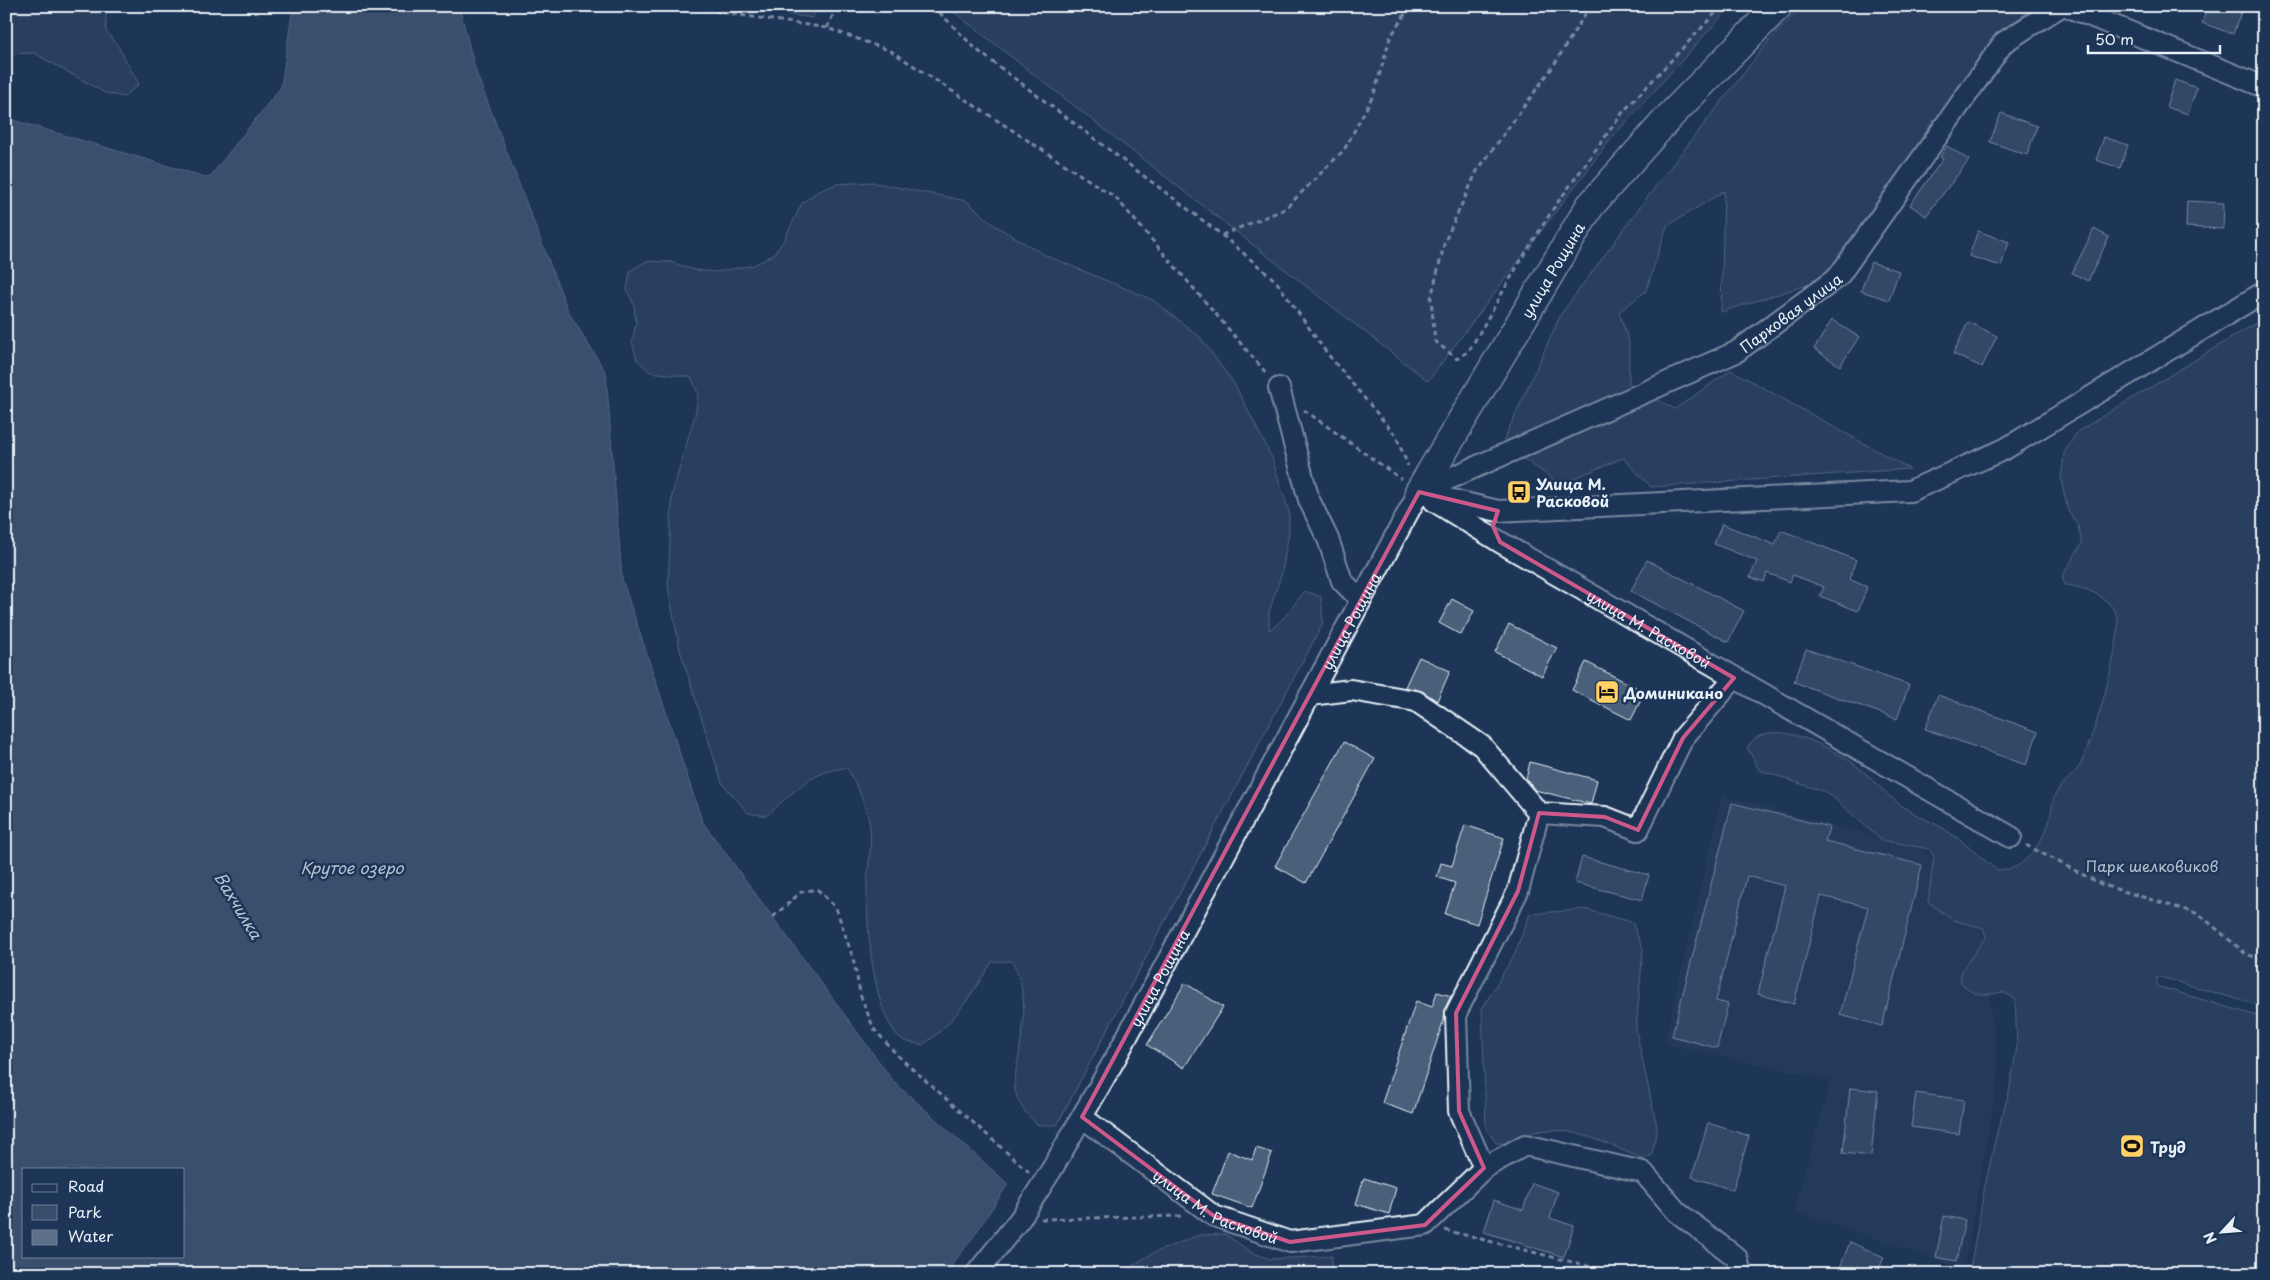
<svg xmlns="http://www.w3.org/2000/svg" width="2270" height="1280" font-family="'Playpen Sans',sans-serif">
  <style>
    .built { fill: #2a4162 }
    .green { fill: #374d6c; stroke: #909fb2 }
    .water { fill: #5d7089; stroke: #95a4b5; fill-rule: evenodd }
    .building { fill: #495e7a; stroke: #e8f1f8 }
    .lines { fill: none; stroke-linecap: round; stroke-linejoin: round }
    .street-casing { stroke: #e8f1f8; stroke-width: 24 }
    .secondary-casing { stroke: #e8f1f8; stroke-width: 31 }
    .path { stroke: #e8f1f8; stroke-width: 3; stroke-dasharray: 5 4; stroke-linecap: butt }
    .street { stroke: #1d3557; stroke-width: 20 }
    .secondary { stroke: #1d3557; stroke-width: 28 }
    .marked { fill: none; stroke: #cd598a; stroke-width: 4; stroke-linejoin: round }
    .labels { text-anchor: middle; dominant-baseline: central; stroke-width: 5; stroke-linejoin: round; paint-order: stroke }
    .street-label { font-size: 15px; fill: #e8f1f8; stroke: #1d3557 }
    .poi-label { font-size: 15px; font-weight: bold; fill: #e8f1f8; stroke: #1d3557; text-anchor: start }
    .park-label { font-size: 15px; fill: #b3c0ce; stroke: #1d3557 }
    .water-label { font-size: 16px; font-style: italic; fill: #b7c4d1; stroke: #1d3557 }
  </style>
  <rect width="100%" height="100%" fill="#1d3557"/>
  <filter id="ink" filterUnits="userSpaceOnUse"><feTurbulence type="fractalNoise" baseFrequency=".02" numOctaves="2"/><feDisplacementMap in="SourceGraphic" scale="10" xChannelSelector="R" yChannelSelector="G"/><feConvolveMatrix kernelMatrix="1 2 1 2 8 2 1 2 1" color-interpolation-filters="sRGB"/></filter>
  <g filter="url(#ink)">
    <polygon class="built" points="1722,795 1925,850 1980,917 1999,1074 1964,1269 1794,1212 1830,1080 1664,1044"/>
    <g class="green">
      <polygon points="6,6 113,6 106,13 106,31 118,46 139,84 124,97 105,93 34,53 6,54"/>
      <polygon points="728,6 818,6 813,18"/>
      <polygon points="946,6 1731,6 1610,140 1428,381"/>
      <polygon points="1802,6 2035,6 1998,34 1823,280 1721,312 1724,191 1667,226 1646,291 1619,312 1629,342 1629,384 1675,409 1731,370 1910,469 1651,487 1623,458 1560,484 1502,444 1561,314 1658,183 1768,42"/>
      <path d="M871 182 967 201 994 225 1045 255 1153 300 1200 337 1235 385 1272 458 1289 512V532L1282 572 1269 612V630C1285 621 1292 605 1305 591L1321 597 1323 623 1057 1125H1038C1028 1116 1020 1107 1016 1094 1012 1084 1016 1070 1018 1060 1024 1025 1029 993 1012 961L992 962C972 993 954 1025 922 1045 916 1043 908 1043 903 1040 872 1020 866 919 867 884 868 866 872 846 870 828 868 806 857 787 847 768 813 769 791 795 766 816L748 813 722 783 680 650 668 587 672 494 696 411 698 394 691 377 650 372 637 360 632 342 636 323 634 305 627 290 630 271 646 261 670 262 695 270 715 272 754 265 773 255 784 240 802 203 817 192 836 184Z"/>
      <path d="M2264 318V1007L2157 976V986L2264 1018V1274H1969L1985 1186 1996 1136 2009 1092 2017 1046 2015 999 2003 992C1986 995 1970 998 1960 980L1962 970 1986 937 1983 928 1953 920 1928 902 1934 857 1929 849 1881 840 1828 793 1759 770 1747 747C1769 714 1826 746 1850 761 1869 774 1884 793 1902 806 1916 816 1932 821 1946 830 1964 842 1980 857 1997 870 2006 869 2015 869 2022 863 2034 853 2047 833 2050 818 2052 811 2052 799 2056 793 2062 783 2072 776 2079 767 2091 748 2124 637 2117 617 2110 596 2085 587 2065 585L2062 577 2082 543 2078 526 2068 511 2061 480 2064 453 2077 432Z"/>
      <path d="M1584 909 1632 922 1643 949 1636 1030 1657 1127 1652 1155 1644 1159C1612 1147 1576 1126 1540 1131 1524 1133 1513 1146 1496 1143L1486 1128 1482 1009 1514 955 1530 914Z"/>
      <polygon points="1225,1234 1251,1252 1270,1259 1332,1256 1331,1274 1120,1274 1151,1254 1199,1235"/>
    </g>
    <path class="water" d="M293 6H459L476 72 568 311 606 373 622 579 702 821 894 1082 1008 1184 974 1236 945 1274H6V118L209 178 281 87ZM24 1169H184V1256H24Z"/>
    <g class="building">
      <polygon points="2208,6 2226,6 2241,12 2233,34 2202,23"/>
      <polygon points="2175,80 2197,88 2188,114 2166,107"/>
      <polygon points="2001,113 2037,126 2027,155 1990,142"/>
      <polygon points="2104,137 2128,145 2120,168 2096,160"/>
      <polygon points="1947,146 1969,160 1926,216 1910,205 1943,159 1940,157"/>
      <polygon points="2187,201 2224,203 2223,229 2186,227"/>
      <polygon points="2094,229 2109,237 2088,281 2072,273"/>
      <polygon points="1978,231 2009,242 2001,266 1969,256"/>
      <polygon points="1871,262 1899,271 1889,300 1861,291"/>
      <polygon points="1832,320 1859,337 1840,366 1814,349"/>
      <polygon points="1968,322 1997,336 1982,367 1953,354"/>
      <polygon points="1722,524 1775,545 1781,530 1856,560 1849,579 1867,587 1858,611 1820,596 1824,587 1793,575 1790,582 1767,573 1764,582 1750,577 1757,561 1714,544"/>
      <polygon points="1647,560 1744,611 1728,642 1631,591"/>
      <polygon points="1452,599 1474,611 1461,635 1439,623"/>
      <polygon points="1509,624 1557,648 1542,676 1495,652"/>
      <polygon points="1806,649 1909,685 1897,719 1794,682"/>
      <polygon points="1419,657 1450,671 1437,701 1422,691 1405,687"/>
      <polygon points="1586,662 1645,692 1631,720 1572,690"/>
      <polygon points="1938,695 2038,732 2026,765 1925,729"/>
      <polygon points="1344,742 1375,759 1306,883 1275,866"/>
      <polygon points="1530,762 1597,780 1591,804 1535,790 1526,779"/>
      <polygon points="1732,803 1829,827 1825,841 1922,865 1882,1026 1840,1015 1868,907 1821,896 1794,1004 1758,994 1785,886 1747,876 1716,1001 1728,1004 1717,1048 1672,1036"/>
      <polygon points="1465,825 1504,838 1477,924 1445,914 1455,883 1437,877 1441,863 1452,866"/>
      <polygon points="1582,857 1649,875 1642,900 1575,883"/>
      <polygon points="1185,983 1223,1007 1184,1068 1147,1045"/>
      <polygon points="1437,992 1451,996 1445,1008 1444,1019 1413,1114 1382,1103 1416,1001 1432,1007"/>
      <polygon points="1850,1088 1878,1091 1871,1156 1843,1153"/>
      <polygon points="1916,1093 1964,1100 1959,1134 1911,1127"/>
      <polygon points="1708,1123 1749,1136 1733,1190 1692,1177"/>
      <polygon points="1256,1148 1272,1153 1252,1208 1212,1194 1228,1151 1252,1160"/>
      <polygon points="1364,1178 1396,1188 1389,1214 1356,1204"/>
      <polygon points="1532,1183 1558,1192 1550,1218 1574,1226 1564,1257 1484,1232 1494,1200 1523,1210"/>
      <polygon points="1944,1216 1965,1220 1956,1261 1936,1257"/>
      <polygon points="1850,1242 1884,1257 1877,1274 1849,1274 1839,1270"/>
    </g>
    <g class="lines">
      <defs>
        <g id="street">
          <polyline points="2066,6 2264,87"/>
          <polyline points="1279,388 1309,500 1328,539 1342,581 1361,600"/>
          <polyline points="1419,492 1498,511 1910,491 2005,449 2264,292"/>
          <path id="s1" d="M1419 492 1736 352 1838 277 2004 42 2061 6"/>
          <path id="s2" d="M1434 501 1500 542 2011 837"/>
          <polyline points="1310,695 1351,690 1416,701 1482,746 1539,813 1605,817 1638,830 1683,738 1734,678"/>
          <path id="s3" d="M1082 1117 1214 1216 1290 1242 1425 1225 1484 1168 1525 1145 1643 1172 1677 1212 1737 1258 1741 1274"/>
          <polyline points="1484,1168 1459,1111 1456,1013 1518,891 1539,813"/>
          <path id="s4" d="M976 1274 1020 1219 1052 1169 1115 1059 1419 492"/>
        </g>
        <g id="secondary">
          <path id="s5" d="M1419 492 1590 206 1670 116 1778 6"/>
        </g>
      </defs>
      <use href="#street" class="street-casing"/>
      <use href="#secondary" class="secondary-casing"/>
      <g class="path">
        <polyline points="679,6 827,28 891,51 1116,198 1268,375"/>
        <polyline points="933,6 977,50 1222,235 1285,209 1344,150 1374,94 1390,38 1410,6"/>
        <polyline points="1590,6 1552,68 1477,171 1445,241 1431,298 1435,341 1457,359 1469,351 1518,265 1553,209 1623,112 1722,6"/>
        <polyline points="827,28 837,6"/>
        <polyline points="1222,235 1276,281 1326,352 1396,436 1408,466"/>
        <polyline points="1304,410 1401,479"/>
        <polyline points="2026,845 2103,885 2199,914 2246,954 2264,960"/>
        <polyline points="773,917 801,892 817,889 836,908 853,958 861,997 874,1029 898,1056 1029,1172"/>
        <polyline points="1041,1219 1182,1216"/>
        <polyline points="1445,1230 1620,1274"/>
      </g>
      <use href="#street" class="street"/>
      <use href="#secondary" class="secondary"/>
    </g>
  </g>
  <path d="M0 0H2270V1280H0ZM1419 492 1498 511 1493 526 1500 542 1734 678 1683 738 1638 830 1605 817 1539 813 1518 891 1456 1013 1459 1111 1484 1168 1425 1225 1290 1242 1214 1216 1082 1117Z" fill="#1d3557" fill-opacity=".55" fill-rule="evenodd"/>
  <path class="marked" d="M1419 492 1498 511 1493 526 1500 542 1734 678 1683 738 1638 830 1605 817 1539 813 1518 891 1456 1013 1459 1111 1484 1168 1425 1225 1290 1242 1214 1216 1082 1117Z"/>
  <defs>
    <symbol id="bus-square" viewBox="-11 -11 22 22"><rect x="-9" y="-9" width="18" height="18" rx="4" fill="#ffd166" stroke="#1d3557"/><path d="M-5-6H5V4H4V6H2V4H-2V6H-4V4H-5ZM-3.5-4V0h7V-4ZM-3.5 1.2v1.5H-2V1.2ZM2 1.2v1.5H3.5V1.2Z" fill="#111"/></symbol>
    <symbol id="hotel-square" viewBox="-11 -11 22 22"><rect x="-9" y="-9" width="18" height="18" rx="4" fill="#ffd166" stroke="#1d3557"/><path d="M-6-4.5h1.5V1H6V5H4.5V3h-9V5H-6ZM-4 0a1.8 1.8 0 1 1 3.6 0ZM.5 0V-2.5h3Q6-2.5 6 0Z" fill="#111"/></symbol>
    <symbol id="stadium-square" viewBox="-11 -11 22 22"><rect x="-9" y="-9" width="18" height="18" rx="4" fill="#ffd166" stroke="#1d3557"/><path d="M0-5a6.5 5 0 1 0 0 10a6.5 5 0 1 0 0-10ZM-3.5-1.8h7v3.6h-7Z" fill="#111"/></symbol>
  </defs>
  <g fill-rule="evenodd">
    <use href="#bus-square" x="1505" y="478" width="28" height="28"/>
    <use href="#hotel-square" x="1593" y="678" width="28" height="28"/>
    <use href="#stadium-square" x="2118" y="1132" width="28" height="28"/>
  </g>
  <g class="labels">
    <g class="street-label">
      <text stroke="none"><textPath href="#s5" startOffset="259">улица Рощина</textPath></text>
      <text stroke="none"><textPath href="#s1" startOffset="414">Парковая улица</textPath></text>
      <text stroke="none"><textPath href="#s4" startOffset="754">улица Рощина</textPath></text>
      <text stroke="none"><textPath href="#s2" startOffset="250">улица М. Расковой</textPath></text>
      <text stroke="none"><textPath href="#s4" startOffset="349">улица Рощина</textPath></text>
      <text stroke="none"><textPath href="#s3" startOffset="162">улица М. Расковой</textPath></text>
    </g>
    <g class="poi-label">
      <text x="1536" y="483">Улица М.<tspan x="1536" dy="17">Расковой</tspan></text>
      <text x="1624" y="692">Доминикано</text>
      <text x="2150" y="1146">Труд</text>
    </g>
    <g class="park-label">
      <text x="2152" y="865">Парк шелковиков</text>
    </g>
    <g class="water-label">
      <text x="352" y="867">Крутое озеро</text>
      <text transform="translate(239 905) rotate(59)">Вахчилка</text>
    </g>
  </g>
  <rect width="2270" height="1280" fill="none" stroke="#1d3557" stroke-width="25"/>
  <rect x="12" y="12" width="2245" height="1255" fill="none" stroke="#e8f1f8" stroke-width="2" filter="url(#ink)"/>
  <rect x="22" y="1168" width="162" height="90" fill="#1d3557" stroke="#6e8097"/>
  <rect x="32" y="1184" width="25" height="8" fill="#1d3557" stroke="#6e8097"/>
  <text x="68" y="1192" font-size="15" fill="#e8f1f8">Road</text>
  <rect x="32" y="1205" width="25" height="15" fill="#374d6c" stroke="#6e8097"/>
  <text x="68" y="1218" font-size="15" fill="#e8f1f8">Park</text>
  <rect x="32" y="1230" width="25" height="15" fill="#5d7089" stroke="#6e8097"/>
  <text x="68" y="1242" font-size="15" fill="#e8f1f8">Water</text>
  <g transform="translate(2222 1232) rotate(244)" stroke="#1d3557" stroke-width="4" paint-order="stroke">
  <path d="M0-4L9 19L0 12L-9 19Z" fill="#e8f1f8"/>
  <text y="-8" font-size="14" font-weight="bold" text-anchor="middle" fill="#e8f1f8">N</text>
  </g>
  <path d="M2088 45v8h132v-8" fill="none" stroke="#e8f1f8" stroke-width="2.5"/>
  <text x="2095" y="45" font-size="15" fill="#e8f1f8" stroke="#1d3557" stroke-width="4" paint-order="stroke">50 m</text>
</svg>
